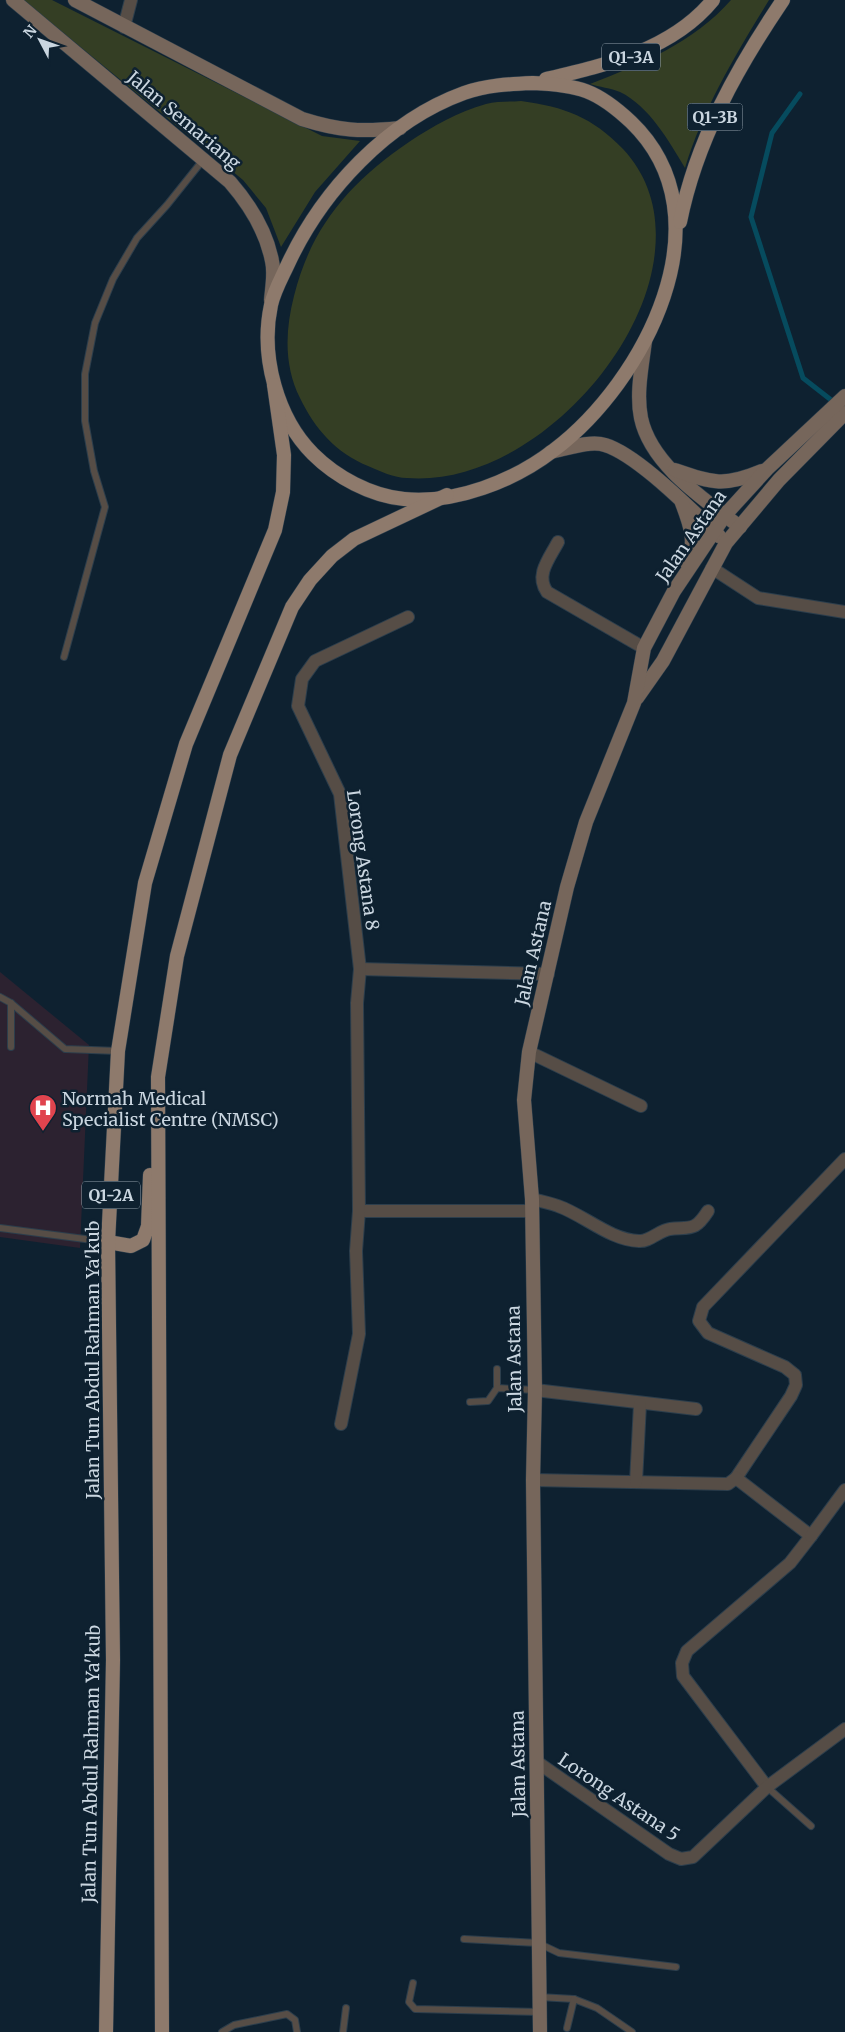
<svg xmlns="http://www.w3.org/2000/svg" width="845" height="2032" font-family="Merriweather,serif">
  <style>
    .medical { fill: #2c2230 }
    .green { fill: #343e24 }
    .lines { fill: none; stroke-linecap: round; stroke-linejoin: round }
    .stream { stroke: #064b5e; stroke-width: 5 }
    .service-casing { stroke: #2c3e4c; stroke-width: 8 }
    .minor-casing { stroke: #2c3e4c; stroke-width: 14 }
    .secondary-casing { stroke: #2c3e4c; stroke-width: 15 }
    .primary-casing { stroke: #2c3e4c; stroke-width: 15 }
    .service { stroke: #564d46; stroke-width: 6 }
    .minor { stroke: #564d46; stroke-width: 12 }
    .secondary { stroke: #76665b; stroke-width: 14 }
    .primary { stroke: #8e7a6c; stroke-width: 14 }
    .labels { text-anchor: middle; dominant-baseline: central; stroke-width: 5; stroke-linejoin: round; paint-order: stroke }
    .shield { fill: #0e2130; stroke: #92a0ab; stroke-width: 1 }
    .shield-label { font-size: 16px; font-weight: bold; fill: #cad6e0 }
    .street-label { font-size: 18px; fill: #cad6e0; stroke: #0e2130 }
    .poi-label { font-size: 18px; fill: #cad6e0; stroke: #0e2130; text-anchor: start }
  </style>
  <rect width="100%" height="100%" fill="#0e2130"/>
  <polygon class="medical" points="0,972 89,1045 80,1248 0,1237"/>
  <g class="green">
    <polygon points="23,0 52,0 322,136 360,141 315,192 281,247 266,208 243,180"/>
    <path d="M731 0H769C737 52 703 108 685 168 669 141 649 106 620 92 611 88 599 87 590 84 641 64 693 43 731 0Z"/>
    <path d="M521 101C565 107 592 117 623 149 649 177 659 212 655 251 645 360 521 487 407 478 394 478 380 471 368 466 336 453 315 429 300 398 284 366 285 331 294 296 311 227 350 182 409 142 433 126 458 112 486 104 497 101 510 102 521 101Z"/>
  </g>
  <g class="lines">
    <polyline class="stream" points="800,94 772,133 751,217 803,378 835,403"/>
    <defs>
      <g id="service">
        <polyline points="64,657 105,507 94,471 85,421 85,374 95,323 113,279 137,238 167,205 203,160"/>
        <polyline points="0,997 11,1003 65,1049 118,1051"/>
        <polyline points="11,1047 11,1003"/>
        <polyline points="0,1228 108,1242"/>
        <polyline points="497,1388 497,1369"/>
        <polyline points="470,1402 488,1401 497,1388 535,1390"/>
        <polyline points="767,1787 811,1826"/>
        <polyline points="464,1939 538,1943 559,1953 676,1967"/>
        <polyline points="413,1983 409,2002 415,2009 540,2012"/>
        <polyline points="539,1997 574,1999 597,2008 632,2032"/>
        <polyline points="567,2028 574,1999"/>
        <polyline points="222,2032 234,2025 287,2014 295,2020 297,2032"/>
        <polyline points="343,2032 346,2008"/>
      </g>
      <g id="minor">
        <polyline points="124,27 131,0"/>
        <path d="M558 542C549 559 535 575 547 592L644 648"/>
        <polyline points="712,568 758,598 845,612"/>
        <polyline points="360,969 548,974"/>
        <polyline points="529,1052 641,1106"/>
        <path d="M532 1199C541 1201 550 1203 558 1206 584 1215 610 1240 639 1241 649 1242 660 1230 670 1229 692 1227 695 1231 708 1211"/>
        <polyline points="359,1211 531,1211"/>
        <polyline points="535,1390 696,1409"/>
        <polyline points="341,1424 359,1334 356,1251 359,1211 357,1003 360,969 340,794 298,706 302,679 315,661 408,617"/>
        <polyline points="736,1478 791,1396 796,1385 795,1375 785,1367 708,1333 699,1321 703,1307 845,1159"/>
        <polyline points="533,1480 728,1484 736,1478 811,1536 790,1563 687,1651 682,1663 683,1676 767,1787"/>
        <polyline points="636,1482 640,1404"/>
        <polyline points="811,1536 845,1490"/>
        <polyline points="537,1762 669,1854 681,1859 693,1857 767,1787 845,1729"/>
      </g>
      <g id="secondary">
        <path d="M13 0 230 182C250 205 266 230 272 261 275 273 272 288 271 300"/>
        <path d="M75 0 302 119C340 131 361 132 400 128"/>
        <path d="M645 341C642 366 636 393 641 418 651 465 704 499 740 527"/>
        <path d="M551 452C566 449 590 440 605 445 638 455 692 511 719 536"/>
        <path d="M675 470C713 483 724 487 762 471"/>
        <path d="M682 503C690 524 697 542 687 563"/>
        <polyline points="637,698 663,661 726,543 779,480 845,413"/>
        <polyline points="540,2032 533,1480 535,1390 532,1199 524,1100 529,1052 567,887 586,822 634,703 644,648 674,591 725,515 767,469 845,396"/>
      </g>
      <g id="primary">
        <path d="M546 79C606 65 672 50 713 0"/>
        <path d="M533 83C579 85 597 90 631 122 731 218 644 382 554 450 514 481 455 504 404 499 371 496 336 477 313 454 277 418 260 356 271 305 274 291 282 277 288 264 322 191 387 121 464 93 486 85 510 84 533 83Z"/>
        <path d="M680 222C696 141 737 68 783 0"/>
        <polyline points="108,1242 131,1246 143,1240 148,1226 150,1175"/>
        <polyline points="106,2032 113,1660 108,1242 118,1051 145,883 186,744 275,530 283,492 284,455 274,385"/>
        <polyline points="162,2032 158,1077 177,956 230,755 292,607 310,580 332,556 354,539 447,495"/>
      </g>
    </defs>
    <use href="#service" class="service-casing"/>
    <use href="#minor" class="minor-casing"/>
    <use href="#secondary" class="secondary-casing"/>
    <use href="#primary" class="primary-casing"/>
    <use href="#service" class="service"/>
    <use href="#minor" class="minor"/>
    <use href="#secondary" class="secondary"/>
    <use href="#primary" class="primary"/>
  </g>
  <defs>
    <symbol id="hospital-pin" viewBox="-11 -11 22 30"><path d="M0 17L-7.5 6A9.5 9.5 0 1 1 7.5 6Z" fill="#e0444e" stroke="#0e2130"/><path d="M-5-5h3v3.5h4V-5h3V5h-3V1.5h-4V5h-3Z" fill="#fff"/></symbol>
  </defs>
  <g fill-rule="evenodd">
    <use href="#hospital-pin" x="27" y="1092" width="32" height="43"/>
  </g>
  <g class="labels">
    <g class="shield">
      <rect x="602" y="43.5" width="58" height="27" rx="4"/>
      <rect x="687.5" y="103.5" width="55" height="27" rx="4"/>
      <rect x="82" y="1181.5" width="58" height="27" rx="4"/>
    </g>
    <g class="shield-label">
      <text x="631" y="57">Q1-3A</text>
      <text x="715" y="117">Q1-3B</text>
      <text x="111" y="1195">Q1-2A</text>
    </g>
    <g class="street-label">
      <text transform="translate(184 120) rotate(40)">Jalan Semariang</text>
      <text transform="translate(691 536) rotate(-55)">Jalan Astana</text>
      <text transform="translate(363 860) rotate(82)">Lorong Astana 8</text>
      <text transform="translate(533 953) rotate(-77)">Jalan Astana</text>
      <text transform="translate(514 1359) rotate(-91)">Jalan Astana</text>
      <text transform="translate(92 1360) rotate(-90)">Jalan Tun Abdul Rahman Ya'kub</text>
      <text transform="translate(91 1764) rotate(-89)">Jalan Tun Abdul Rahman Ya'kub</text>
      <text transform="translate(518 1764) rotate(-91)">Jalan Astana</text>
      <text transform="translate(619 1797) rotate(34)">Lorong Astana 5</text>
    </g>
    <g class="poi-label">
      <text x="62" y="1098">Normah Medical<tspan x="62" dy="21">Specialist Centre (NMSC)</tspan></text>
    </g>
  </g>
  <g transform="translate(40 40) rotate(311)" stroke="#0e2130" stroke-width="4" paint-order="stroke">
  <path d="M0-4L9 19L0 12L-9 19Z" fill="#cad6e0"/>
  <text y="-8" font-size="14" font-weight="bold" text-anchor="middle" fill="#cad6e0">N</text>
  </g>
</svg>
